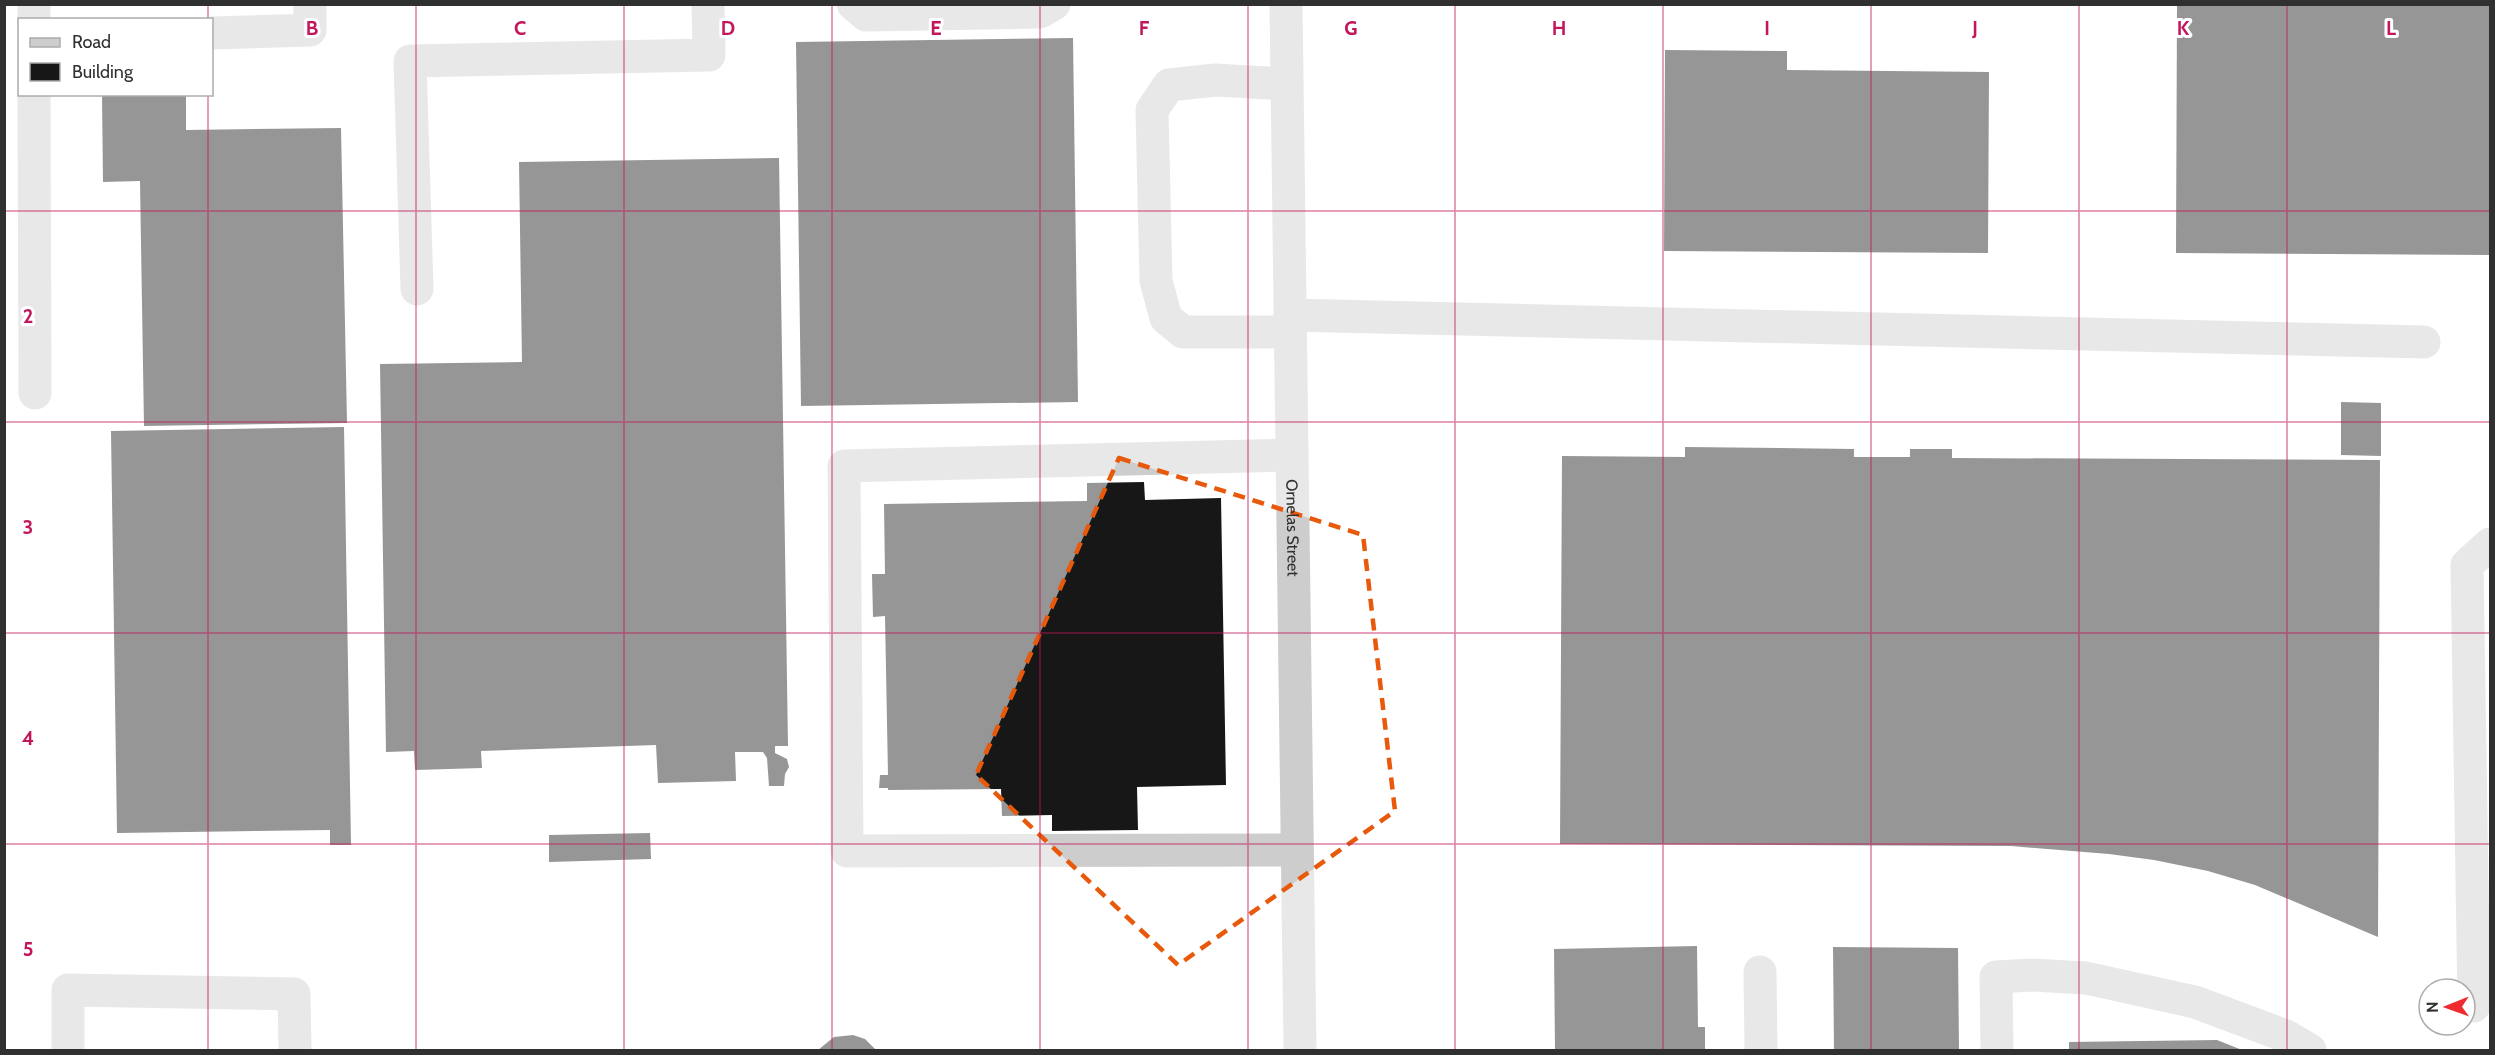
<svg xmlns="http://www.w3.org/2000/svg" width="2495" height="1055" font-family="Cabin,sans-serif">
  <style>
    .building { fill: #171717 }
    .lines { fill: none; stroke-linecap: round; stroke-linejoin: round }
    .minor { stroke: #cdcdcd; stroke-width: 33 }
    .marked { fill: none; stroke: #e8590c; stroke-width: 4.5; stroke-dasharray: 12 8; stroke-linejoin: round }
    .grid { fill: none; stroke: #c2185b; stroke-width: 1.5; stroke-opacity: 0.55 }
    .labels { text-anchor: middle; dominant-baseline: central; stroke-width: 6; stroke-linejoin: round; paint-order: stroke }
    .street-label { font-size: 16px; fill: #303030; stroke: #fff }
    .grid-label { font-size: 20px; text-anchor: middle; font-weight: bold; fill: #c2185b; stroke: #fff; stroke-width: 6; stroke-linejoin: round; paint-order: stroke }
  </style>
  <rect width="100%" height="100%" fill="#fff"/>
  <g class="building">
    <polygon points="2177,5 2490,5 2490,255 2176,253"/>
    <polygon points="1073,38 1078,402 801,406 796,42"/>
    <polygon points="1665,50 1787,51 1787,70 1989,72 1988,253 1664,251"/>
    <polygon points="102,94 186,94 186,130 341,128 347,423 144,426 140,181 103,182"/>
    <polygon points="779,158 788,746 775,746 775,753 787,759 789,767 785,774 784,786 769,786 767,758 763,752 735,752 736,781 658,783 656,745 481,751 482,768 415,770 414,751 386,752 380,364 522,362 519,162"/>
    <polygon points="2341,402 2381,403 2381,456 2341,455"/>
    <polygon points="344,427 351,845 330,845 330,830 117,833 111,431"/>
    <polygon points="1685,447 1854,449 1854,457 1910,457 1910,449 1952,449 1952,458 2380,460 2378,937 2255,885 2208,871 2154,860 2109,854 2011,846 1560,844 1562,456 1685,457"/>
    <polygon points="1144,482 1145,500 1221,498 1226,785 1137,787 1138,830 1052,831 1052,815 1002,816 1001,789 888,790 888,788 879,788 880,775 888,775 885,616 873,617 872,574 885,574 884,504 1087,501 1087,483"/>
    <polygon points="650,833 651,859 549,862 549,835"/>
    <polygon points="1697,946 1698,1027 1705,1027 1705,1050 1555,1050 1554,949"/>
    <polygon points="1833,947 1958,948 1959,1050 1834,1050"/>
    <polygon points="853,1035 865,1039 876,1050 818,1050 834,1037"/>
    <polygon points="2217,1040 2242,1050 2069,1050 2069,1042"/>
  </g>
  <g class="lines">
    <g class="minor">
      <polyline points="34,4 34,20"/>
      <polyline points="853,4 866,15 1040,12 1054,4"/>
      <path id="s1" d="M1286 4 1300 1050"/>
      <polyline points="212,33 310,30 310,4"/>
      <polyline points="1287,84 1215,80 1169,85 1152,110 1156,281 1166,318 1183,332 1290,332"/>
      <polyline points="34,94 35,393"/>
      <polyline points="417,289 410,61 709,55 708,4"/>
      <polyline points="1290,315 2424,342"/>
      <polyline points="1292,455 844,466 847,851 1297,850"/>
      <polyline points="1760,972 1761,1050"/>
      <polyline points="2474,1006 2467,565 2490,544"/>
      <polyline points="68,1050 68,990 294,994 295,1050"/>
      <polyline points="1997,1050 1996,977 2032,975 2086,978 2195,1002 2286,1036 2310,1050"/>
    </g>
  </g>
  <path d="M0 0H2495V1055H0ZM1119 458 1363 535 1395 811 1178 965 976 775Z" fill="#fff" fill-opacity=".55" fill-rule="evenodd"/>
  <path class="marked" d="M1119 458 1363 535 1395 811 1178 965 976 775Z"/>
  <path class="grid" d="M208 4V20M416 4V1050M624 4V1050M832 4V1050M1040 4V1050M1248 4V1050M1455 4V1050M1663 4V1050M1871 4V1050M2079 4V1050M2287 4V1050M208 94V1050M4 211H2490M4 422H2490M4 633H2490M4 844H2490"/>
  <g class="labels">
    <g class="street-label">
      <text stroke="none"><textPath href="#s1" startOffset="524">Ornelas Street</textPath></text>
    </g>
  </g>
  <g class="grid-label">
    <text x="312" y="35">B</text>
    <text x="520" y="35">C</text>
    <text x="728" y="35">D</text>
    <text x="936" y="35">E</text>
    <text x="1144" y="35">F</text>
    <text x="1351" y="35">G</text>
    <text x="1559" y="35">H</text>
    <text x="1767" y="35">I</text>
    <text x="1975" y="35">J</text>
    <text x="2183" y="35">K</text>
    <text x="2391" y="35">L</text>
    <text x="28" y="323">2</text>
    <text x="28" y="534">3</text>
    <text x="28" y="745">4</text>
    <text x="28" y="956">5</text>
  </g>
  <rect width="2495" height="1055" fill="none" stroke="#303030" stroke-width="12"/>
  <rect x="18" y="18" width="195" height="78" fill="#ffffff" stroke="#acacac" stroke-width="1.5"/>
  <rect x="30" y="38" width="30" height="9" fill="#cdcdcd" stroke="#acacac" stroke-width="1.5"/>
  <text x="72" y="48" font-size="18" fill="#303030">Road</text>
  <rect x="30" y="63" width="30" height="18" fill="#171717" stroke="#acacac" stroke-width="1.5"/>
  <text x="72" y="78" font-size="18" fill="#303030">Building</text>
  <g transform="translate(2447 1007) rotate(269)"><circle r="28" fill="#ffffff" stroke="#acacac" stroke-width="1.5"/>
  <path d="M0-4.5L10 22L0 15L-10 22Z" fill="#ef2b30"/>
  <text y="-9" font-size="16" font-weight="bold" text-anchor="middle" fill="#303030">N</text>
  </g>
</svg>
